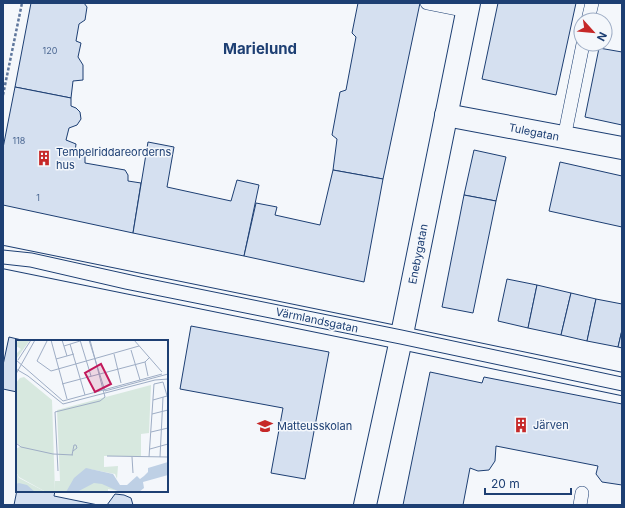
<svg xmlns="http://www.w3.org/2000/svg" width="625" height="508" font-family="Inter,sans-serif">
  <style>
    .building { fill: #d5e0f0; stroke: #1d3f73 }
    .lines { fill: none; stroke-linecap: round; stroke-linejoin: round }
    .lane-casing { stroke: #1d3f73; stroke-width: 14 }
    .street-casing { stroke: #1d3f73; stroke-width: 24 }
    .path { stroke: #5e769c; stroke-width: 2.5; stroke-dasharray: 3 2; stroke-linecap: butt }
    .lane { stroke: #f4f7fb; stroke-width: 13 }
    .street { stroke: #f4f7fb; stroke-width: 22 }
    .tram { stroke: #1d3f73; stroke-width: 1 }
    .labels { text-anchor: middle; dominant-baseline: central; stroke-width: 3; stroke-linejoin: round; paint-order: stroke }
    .number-label { font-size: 9px; fill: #4b6792 }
    .street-label { font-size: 11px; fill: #1d3f73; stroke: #f4f7fb }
    .poi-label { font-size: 11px; fill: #1d3f73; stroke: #f4f7fb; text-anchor: start }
    .district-label { font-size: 15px; font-weight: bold; fill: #1d3f73; stroke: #f4f7fb }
    .inset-road { fill: none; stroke: #9eadc5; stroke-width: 1 }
    .view { fill: #c2185b; fill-opacity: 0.15; stroke: #c2185b; stroke-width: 2 }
    .inset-edge { fill: none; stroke: #1d3f73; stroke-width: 2 }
  </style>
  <rect width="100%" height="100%" fill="#f4f7fb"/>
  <g class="building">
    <polygon points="31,3 84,3 87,7 85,20 79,24 76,41 81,43 78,57 83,65 83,80 73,81 71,98 15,87"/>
    <polygon points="358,3 420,3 383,179 333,170 337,139 332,135 340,92 346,90 356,37 352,33"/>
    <polygon points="498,3 576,3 556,95 482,79"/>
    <polygon points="599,48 622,52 622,125 585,117"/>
    <polygon points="15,87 71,98 71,106 76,108 80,112 81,119 77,125 69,128 66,140 76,144 75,152 85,154 85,163 125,170 128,175 128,181 141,183 133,233 3,205 3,148"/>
    <polygon points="148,142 174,147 167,187 231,201 237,180 259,185 244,256 133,233"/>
    <polygon points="474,150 506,157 496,201 464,195"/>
    <polygon points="560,162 622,176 622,227 549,211"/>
    <polygon points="333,170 383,179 364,282 244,256 256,203 277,207 275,215 320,225"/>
    <polygon points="464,195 496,201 473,313 442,307"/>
    <polygon points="507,279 537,285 528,328 498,321"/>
    <polygon points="537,285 571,293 561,335 528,328"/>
    <polygon points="571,293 596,299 587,341 561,335"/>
    <polygon points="596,299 622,304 622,330 618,347 587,341"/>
    <polygon points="191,326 329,352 305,479 271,473 283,408 180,389"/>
    <polygon points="622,330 622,348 618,347"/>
    <polygon points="9,337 26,341 17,341 17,392 3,389 3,365"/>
    <polygon points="430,372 482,383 484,377 622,404 622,485 602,482 596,474 598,466 496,446 495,461 489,470 478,471 470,468 463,505 403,505"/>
    <polygon points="17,490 55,491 54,496 98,505 14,505"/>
    <polygon points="115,494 124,495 131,498 133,505 107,505"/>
  </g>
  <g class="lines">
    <defs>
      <g id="lane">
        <polyline points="427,3 467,11"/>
        <polyline points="588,20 592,3"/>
        <polyline points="564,138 583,44"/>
        <polyline points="580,505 582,493"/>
      </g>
      <g id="street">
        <polyline points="446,115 622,148"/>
        <polyline points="3,257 401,338 622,384"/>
        <polyline points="365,505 400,344 469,3"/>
      </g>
    </defs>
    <use href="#lane" class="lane-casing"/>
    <use href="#street" class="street-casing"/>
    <polyline class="path" points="3,95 22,3"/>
    <use href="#lane" class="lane"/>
    <use href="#street" class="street"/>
    <g class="tram">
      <polyline points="3,250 32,253 145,278 402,330 622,377"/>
      <polyline points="3,264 30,267 125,289 400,344 622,391"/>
    </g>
  </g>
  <defs>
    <symbol id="building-bare" viewBox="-9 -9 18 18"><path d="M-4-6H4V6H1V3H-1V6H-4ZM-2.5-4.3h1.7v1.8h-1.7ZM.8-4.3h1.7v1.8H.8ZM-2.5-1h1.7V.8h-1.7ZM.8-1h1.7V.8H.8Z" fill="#c62828" stroke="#f4f7fb" stroke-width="2.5" paint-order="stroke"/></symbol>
    <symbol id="school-bare" viewBox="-9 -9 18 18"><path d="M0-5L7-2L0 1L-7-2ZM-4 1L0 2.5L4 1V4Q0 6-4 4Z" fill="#c62828" stroke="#f4f7fb" stroke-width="2.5" paint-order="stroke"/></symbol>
  </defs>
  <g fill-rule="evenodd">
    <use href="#building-bare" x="33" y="147" width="22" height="22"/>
    <use href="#building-bare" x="510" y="414" width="22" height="22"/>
    <use href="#school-bare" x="254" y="415" width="22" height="22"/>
  </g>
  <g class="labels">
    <g class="number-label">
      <text x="50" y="50">120</text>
      <text x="19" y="140">118</text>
      <text x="38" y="197">1</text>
    </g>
    <g class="street-label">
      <text transform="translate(534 132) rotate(11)">Tulegatan</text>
      <text transform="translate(418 254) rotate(-79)">Enebygatan</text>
      <text transform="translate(317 320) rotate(12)">Värmlandsgatan</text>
    </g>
    <g class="poi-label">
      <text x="56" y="152">Tempelriddareorderns<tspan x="56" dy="13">hus</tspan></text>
      <text x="533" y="425">Järven</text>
      <text x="277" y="426">Matteusskolan</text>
    </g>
    <g class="district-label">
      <text x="260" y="48">Marielund</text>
    </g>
  </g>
  <g transform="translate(16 340)">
    <rect width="152" height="152" fill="#f4f7fb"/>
    <path d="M2 0H14L1 18 0 14 5 9 0 6ZM135 45 133 93 125 94V116H88V127L102 126 101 139 99 134 73 129 108 152 92 149V152H39V141H44L41 70ZM0 132 3 138 30 152H0Z" fill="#d7e8df"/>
    <path d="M8 37 36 60 39 152H30L3 137 0 132V109L5 106 0 102V43L4 38ZM90 71H125V116H94V112H90Z" fill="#d7e8df"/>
    <path d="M152 122V135L127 142 128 148 123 152H104L86 144 78 143 61 152H50L58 138 70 128 97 134 104 145H111L121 136 124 139 128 136 132 132V128ZM3 143 11 145 19 152H0V144Z" fill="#bed0e5"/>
    <path class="inset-road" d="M35 0 51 59M46 0 51 16M64 0 75 36M73 0 89 51 152 34M118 0 146 32M31 1 21 21 35 31 123 6M54 4 69 55M48 6 64 1M115 10 124 40M98 14 105 43M40 19 58 14M0 20 47 61 146 34M2 20 15 0M129 22 132 36M0 29 12 36 47 64 139 40 152 39M0 34 19 0M46 44 129 22 134 17M137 60 151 56M136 74 152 70M135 92 152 88M0 103 5 107 37 114 57 115M134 109 152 104M56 115 58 105H60L61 108 57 111M91 116 152 117M116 117 117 133M133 117 138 44 147 42 152 59M144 117 147 57M42 131 39 72 84 61 89 57 74 0"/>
    <path class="view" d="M85 24 95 44 79 52 69 33Z"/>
    <rect width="152" height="152" class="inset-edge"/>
  </g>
  <rect width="625" height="508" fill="none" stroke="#1d3f73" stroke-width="8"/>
  <g transform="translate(593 32) rotate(117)"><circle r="19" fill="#f4f7fb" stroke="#9eadc5"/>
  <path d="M0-3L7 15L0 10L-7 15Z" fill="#c62828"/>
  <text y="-6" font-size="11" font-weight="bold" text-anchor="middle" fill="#1d3f73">N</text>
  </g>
  <path d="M485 488v6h86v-6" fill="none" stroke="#1d3f73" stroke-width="2"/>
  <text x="491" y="488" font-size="12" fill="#1d3f73" stroke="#f4f7fb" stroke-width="3" paint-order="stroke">20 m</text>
</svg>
